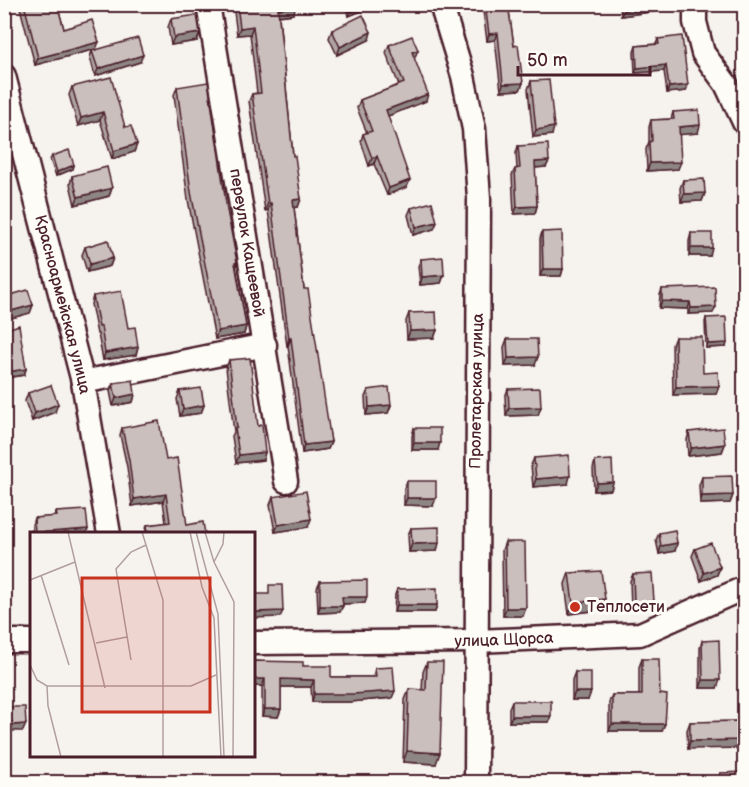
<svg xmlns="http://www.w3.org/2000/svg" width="749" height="787" font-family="'Balsamiq Sans',sans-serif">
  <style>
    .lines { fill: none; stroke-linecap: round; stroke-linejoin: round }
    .minor-casing { stroke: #4a1f2b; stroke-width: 27 }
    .minor { stroke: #fdfcf7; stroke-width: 22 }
    .rail { stroke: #4a1f2b; stroke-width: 4.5 }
    .wall { fill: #afa4a3; stroke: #4a1f2b; stroke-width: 1.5 }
    .shaded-wall { fill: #8e8685; stroke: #4a1f2b; stroke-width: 1.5 }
    .building { fill: #cbbfbe; stroke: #4a1f2b; stroke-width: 1.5 }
    .poi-dot { fill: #c8321e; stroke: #fdfcf7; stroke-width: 2 }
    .labels { text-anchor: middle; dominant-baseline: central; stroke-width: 6; stroke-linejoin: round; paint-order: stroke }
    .street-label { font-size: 16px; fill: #4a1f2b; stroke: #fdfcf7 }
    .poi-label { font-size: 16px; fill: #4a1f2b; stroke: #fdfcf7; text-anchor: start }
    .inset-road { fill: none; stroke: #b19ea1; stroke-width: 1.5 }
    .view { fill: #c8321e; fill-opacity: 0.15; stroke: #c8321e; stroke-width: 3 }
    .inset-edge { fill: none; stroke: #4a1f2b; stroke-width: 3 }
  </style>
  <rect width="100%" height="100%" fill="#f6f3ef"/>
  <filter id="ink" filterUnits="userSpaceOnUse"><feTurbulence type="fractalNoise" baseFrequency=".0167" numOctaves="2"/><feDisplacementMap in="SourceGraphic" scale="12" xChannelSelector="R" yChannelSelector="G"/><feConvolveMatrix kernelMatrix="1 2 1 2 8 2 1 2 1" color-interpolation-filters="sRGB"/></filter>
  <g filter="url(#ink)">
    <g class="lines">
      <defs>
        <g id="minor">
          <path id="s1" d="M208 4 286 481"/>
          <polyline points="441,4 463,76 474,129 479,198 476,782"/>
          <polyline points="695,4 695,22 703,53 726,84 744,122"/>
          <path id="s2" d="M4 76 83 382 109 534"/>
          <polyline points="83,382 265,345"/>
          <polyline points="4,641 32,641"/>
          <path id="s3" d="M254 643 476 641 640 634 744 588"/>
        </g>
      </defs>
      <use href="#minor" class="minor-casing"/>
      <use href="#minor" class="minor"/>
      <polyline class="rail" points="738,4 744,28"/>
    </g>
    <g class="wall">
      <polygon points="19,4 57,4 64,29 96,49 35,65"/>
      <polygon points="233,4 296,4 293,14 279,16 293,156 301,199 298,207 294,207 304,289 331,442 328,449 302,453 288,346 287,346 268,210 265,211 249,101 252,94 257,93 250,34 237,35"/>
      <polygon points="344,4 365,4 364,10 349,16"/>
      <polygon points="482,4 508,4 514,46 523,83 520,90 501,91 495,40 487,41"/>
      <polygon points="620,4 672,4 671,9 621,16"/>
      <polygon points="171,19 200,33 197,41 171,45 168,27"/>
      <polygon points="332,30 369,40 337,55 329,38"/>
      <polygon points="658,39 686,91 667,93 664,71 635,73 634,52 636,46 656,44"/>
      <polygon points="389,45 415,57 414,58 426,101 388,116 407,187 387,195 374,164 369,166 361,141 363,134 367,133 357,108 360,100 399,85 386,53"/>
      <polygon points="92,51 140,62 95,76 90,57"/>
      <polygon points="531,81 552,135 533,137 528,89"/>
      <polygon points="72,87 125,127 137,144 134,152 112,159 100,120 78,126 69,95"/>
      <polygon points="177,87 227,210 237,262 236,266 246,326 244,334 215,339 188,200 174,95"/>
      <polygon points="673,112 698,133 679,134 678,169 647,171 646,149 649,142 649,127 651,120 671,119"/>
      <polygon points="518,146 549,161 546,167 535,168 537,206 535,213 514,214 512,175 515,169 517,169 516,153"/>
      <polygon points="52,156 74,165 73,169 56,176 50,160"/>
      <polygon points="72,176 112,188 109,196 75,205 70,184"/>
      <polygon points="683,180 705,193 702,201 681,202 680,188"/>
      <polygon points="411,208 437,222 434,229 413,235 408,215"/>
      <polygon points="542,232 563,269 561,276 540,276 540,238"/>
      <polygon points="691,233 710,256 689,256 689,241"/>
      <polygon points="85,247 113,258 110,266 87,272 82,255"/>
      <polygon points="421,259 444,275 441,283 420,285 418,266"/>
      <polygon points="662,289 713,313 688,314 688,309 659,308 660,295"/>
      <polygon points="7,296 33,305 30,313 8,319 4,306 4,302"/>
      <polygon points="93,296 128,328 136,355 103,360 98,334 97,334 91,304"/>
      <polygon points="409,313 437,330 434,338 407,339 406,321"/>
      <polygon points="706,318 726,347 706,348 705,322"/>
      <polygon points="4,330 26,369 24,375 5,378"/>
      <polygon points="675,337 703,373 719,386 716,394 673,395 672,345"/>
      <polygon points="507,339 535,365 505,366 504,347"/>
      <polygon points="229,360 258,426 265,452 263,460 236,463 232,436 234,432 226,368"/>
      <polygon points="113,383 135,394 133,402 113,406 110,391"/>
      <polygon points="508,389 538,415 506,416 505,397"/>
      <polygon points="368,390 391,405 388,413 366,415 365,397"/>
      <polygon points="180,391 204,405 201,413 180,416 177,399"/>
      <polygon points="28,393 55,412 32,421 25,401"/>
      <polygon points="122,428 166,460 187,525 205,534 145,534 147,525 166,523 163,501 132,506 127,467 120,435"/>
      <polygon points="414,428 438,450 412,450 412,436"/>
      <polygon points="689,432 725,444 722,452 688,456 687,440"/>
      <polygon points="534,458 568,484 533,487 531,465"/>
      <polygon points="595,461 613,482 611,490 594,491 593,469"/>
      <polygon points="702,477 733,495 730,503 700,504 699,485"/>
      <polygon points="407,481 433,506 404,505 404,488"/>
      <polygon points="273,497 308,527 275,532 270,505"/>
      <polygon points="56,512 88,529 86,534 32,534 32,525 34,518 55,517"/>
      <polygon points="411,528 437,551 409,552 408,535"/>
      <polygon points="659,533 677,543 675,551 659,554 656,540"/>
      <polygon points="505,542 523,616 503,616 502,550"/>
      <polygon points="695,549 720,567 717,575 701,581 692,556"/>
      <polygon points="569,573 600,610 569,614 565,584"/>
      <polygon points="633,574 654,601 651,609 631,610 630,581"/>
      <polygon points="320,581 365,603 343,604 340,612 318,613 317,588"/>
      <polygon points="397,589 437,605 435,612 394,612 395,595"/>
      <polygon points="702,641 717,688 700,688 700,648"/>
      <polygon points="642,659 660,694 662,731 609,731 609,702 612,695 639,695 639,667"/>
      <polygon points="254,661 303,666 331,677 373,677 375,668 392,698 350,702 312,702 311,687 281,687 281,709 278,717 262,716 262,686 254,686"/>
      <polygon points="427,662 436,764 403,762 405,700 409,689 422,690 423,672"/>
      <polygon points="575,672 588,700 572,700 572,680"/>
      <polygon points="512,701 551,716 549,722 509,722 509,708"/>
      <polygon points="744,721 688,749 687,730 690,722"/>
      <polygon points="720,773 744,783 717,783"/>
    </g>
    <g class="shaded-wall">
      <polygon points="656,4 672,4 671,9 621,16 624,10"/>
      <polygon points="366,6 364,10 349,16 350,12"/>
      <polygon points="296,7 293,14 275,16 278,9"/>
      <polygon points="253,26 250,34 237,35 240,28"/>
      <polygon points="371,32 369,40 337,55 340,47"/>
      <polygon points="200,33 197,41 171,45 174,37"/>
      <polygon points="498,33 495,40 487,41 489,34"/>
      <polygon points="99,42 96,49 35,65 38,58"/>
      <polygon points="418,50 415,57 409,60 412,52"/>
      <polygon points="143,55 140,62 95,76 98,69"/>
      <polygon points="666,65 664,71 635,73 637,68"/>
      <polygon points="523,83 520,90 501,91 503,84"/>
      <polygon points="688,85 686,91 667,93 669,87"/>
      <polygon points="428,94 426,101 383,118 386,110"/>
      <polygon points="103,112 100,120 78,126 81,118"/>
      <polygon points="700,125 698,133 676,135 679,127"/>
      <polygon points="554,127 552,135 533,137 536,130"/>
      <polygon points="137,144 134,152 112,159 114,151"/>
      <polygon points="377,156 374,164 369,166 372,158"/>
      <polygon points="549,161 546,167 532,168 535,162"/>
      <polygon points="681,162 678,169 647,171 650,163"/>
      <polygon points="74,165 73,169 56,176 57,172"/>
      <polygon points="410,180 407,187 387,195 389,188"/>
      <polygon points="112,188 109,196 75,205 78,197"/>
      <polygon points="705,193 702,201 681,202 684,194"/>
      <polygon points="301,199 298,207 290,208 293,200"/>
      <polygon points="268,203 271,203 268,210 265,211"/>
      <polygon points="537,206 535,213 514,214 517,207"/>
      <polygon points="437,222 434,229 413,235 416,227"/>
      <polygon points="691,248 712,248 710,256 689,256"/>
      <polygon points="113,258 110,266 87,272 90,264"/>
      <polygon points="543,269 563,269 561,276 540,276"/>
      <polygon points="444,275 441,283 420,285 422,277"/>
      <polygon points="662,301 690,302 688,309 659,308"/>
      <polygon points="33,305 30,313 8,319 11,311"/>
      <polygon points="716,307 713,313 688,314 691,308"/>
      <polygon points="246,326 244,334 215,339 218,331"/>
      <polygon points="437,330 434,338 407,339 410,331"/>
      <polygon points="289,338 291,338 288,346 287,346"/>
      <polygon points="727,343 726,347 706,348 708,344"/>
      <polygon points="138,347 136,355 103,360 105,353"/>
      <polygon points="538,357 535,365 505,366 508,358"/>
      <polygon points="26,369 24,375 5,378 7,372"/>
      <polygon points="719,386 716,394 673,395 676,387"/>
      <polygon points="135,394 133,402 113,406 116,398"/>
      <polygon points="58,404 55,412 32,421 35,413"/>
      <polygon points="204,405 201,413 180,416 183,409"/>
      <polygon points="391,405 388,413 366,415 369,407"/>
      <polygon points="541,407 538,415 506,416 509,408"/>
      <polygon points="331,442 328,449 302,453 304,445"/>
      <polygon points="414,443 440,443 438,450 412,450"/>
      <polygon points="725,444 722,452 688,456 691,448"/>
      <polygon points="265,452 263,460 236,463 239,455"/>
      <polygon points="570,476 568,484 533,487 536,479"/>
      <polygon points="613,482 611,490 594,491 597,483"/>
      <polygon points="166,494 163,501 132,506 134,499"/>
      <polygon points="733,495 730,503 700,504 702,496"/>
      <polygon points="407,498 436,498 433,506 404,505"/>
      <polygon points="311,519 308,527 275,532 278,525"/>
      <polygon points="88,529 86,534 35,534 35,533"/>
      <polygon points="439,543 437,551 409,552 412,544"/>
      <polygon points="677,543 675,551 659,554 661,546"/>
      <polygon points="720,567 717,575 701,581 704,573"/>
      <polygon points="342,597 367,597 365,603 340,604"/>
      <polygon points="605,599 600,610 569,614 573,603"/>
      <polygon points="654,601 651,609 631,610 634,602"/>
      <polygon points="397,605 437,605 435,612 394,612"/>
      <polygon points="320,606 343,606 340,612 318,613"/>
      <polygon points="506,608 526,608 523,616 503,616"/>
      <polygon points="283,611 280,617 254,618 254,612"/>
      <polygon points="254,679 265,679 262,686 254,686"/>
      <polygon points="281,679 314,680 311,687 279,687"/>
      <polygon points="703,680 720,680 717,688 700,688"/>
      <polygon points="395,691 392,698 350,702 312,702 314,694"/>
      <polygon points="575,692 591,692 588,700 572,700"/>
      <polygon points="265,709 281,709 278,717 262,716"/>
      <polygon points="512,716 551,716 549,722 509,722"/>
      <polygon points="4,722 12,722 9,729 4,729"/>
      <polygon points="26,724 23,731 10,731 12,725"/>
      <polygon points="612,724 665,724 662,731 609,731"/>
      <polygon points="744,740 744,748 688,749 690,741"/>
      <polygon points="407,751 440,753 436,764 403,762"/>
    </g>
    <g class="building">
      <polygon points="24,4 57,4 64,29 92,20 99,42 38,58"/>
      <polygon points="237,4 296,4 296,7 278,9 293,156 295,156 301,199 293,200 304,289 308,289 331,442 304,445 291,338 289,338 271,203 268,203 252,94 261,93 253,26 240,28"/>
      <polygon points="347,4 365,4 366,6 350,12"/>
      <polygon points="485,4 508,4 514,46 518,45 523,83 503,84 498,33 489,34"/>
      <polygon points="623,4 656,4 624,10"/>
      <polygon points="197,15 200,33 174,37 171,19"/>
      <polygon points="363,15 371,32 340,47 332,30"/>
      <polygon points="412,36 418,50 412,52 428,94 386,110 410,180 389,188 377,156 372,158 363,134 372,131 360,100 404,83 389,45"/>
      <polygon points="682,36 688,85 669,87 666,65 637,68 636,46 659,44 658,39"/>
      <polygon points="138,38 143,55 98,69 92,51"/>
      <polygon points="111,77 125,127 131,126 137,144 114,151 103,112 81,118 72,87"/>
      <polygon points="549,80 554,127 536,130 531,81"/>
      <polygon points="208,82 227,210 237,262 235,263 246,326 218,331 191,192 177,87"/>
      <polygon points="699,110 700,125 679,127 681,162 650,163 649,142 652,141 651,120 674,119 673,112"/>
      <polygon points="548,144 549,161 535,162 537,206 517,207 515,169 520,168 518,146"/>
      <polygon points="69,150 74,165 57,172 52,156"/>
      <polygon points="107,167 112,188 78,197 72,176"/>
      <polygon points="704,179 705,193 684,194 683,180"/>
      <polygon points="432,202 437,222 416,227 411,208"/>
      <polygon points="562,231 563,269 543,269 542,232"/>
      <rect x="691" y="233" width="21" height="15"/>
      <polygon points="108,240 113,258 90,264 85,247"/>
      <polygon points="443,257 444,275 422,277 421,259"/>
      <polygon points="715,287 716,307 691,308 690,302 662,301 662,289"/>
      <polygon points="28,290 33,305 11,311 7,296"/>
      <polygon points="121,291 128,328 135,327 138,347 105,353 101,326 99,327 93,296"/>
      <polygon points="436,312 437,330 410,331 409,313"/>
      <polygon points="726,317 727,343 708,344 706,318"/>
      <polygon points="19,325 26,369 7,372 4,355 4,330"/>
      <polygon points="675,337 702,337 703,373 718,372 719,386 676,387"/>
      <polygon points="507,339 537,339 538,357 508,358"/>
      <polygon points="250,358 258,426 262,425 265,452 239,455 235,428 237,428 229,360"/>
      <polygon points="133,380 135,394 116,398 113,383"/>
      <polygon points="51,385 58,404 35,413 28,393"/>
      <polygon points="389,387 391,405 369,407 368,390"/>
      <polygon points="201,388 204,405 183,409 180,391"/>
      <polygon points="540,388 541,407 509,408 508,389"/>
      <polygon points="159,421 166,460 177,458 187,525 203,522 205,534 148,534 147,525 170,522 166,494 134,499 129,460 122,428"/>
      <rect x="414" y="428" width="26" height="15"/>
      <polygon points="723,428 725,444 691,448 689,432"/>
      <polygon points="569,455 570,476 536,479 534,458"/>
      <polygon points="612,460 613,482 597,483 595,461"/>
      <polygon points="732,476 733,495 702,496 702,477"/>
      <rect x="407" y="481" width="29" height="17"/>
      <polygon points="306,491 311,519 278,525 273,497"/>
      <polygon points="86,510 88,529 35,533 34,518 57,516 56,512"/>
      <polygon points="439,527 439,543 412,544 411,528"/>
      <polygon points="675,530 677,543 661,546 659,533"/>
      <polygon points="505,542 525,542 526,608 506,608"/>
      <polygon points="711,543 720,567 704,573 695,549"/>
      <polygon points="601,571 605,599 573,603 569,573"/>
      <polygon points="652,573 654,601 634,602 633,574"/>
      <polygon points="367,580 367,597 342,597 343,606 320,606 320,581"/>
      <polygon points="269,585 282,585 283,611 254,612 254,594 269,594"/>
      <polygon points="437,588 437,605 397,605 397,589"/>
      <polygon points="719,640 720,680 703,680 702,641"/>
      <polygon points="642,659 659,659 660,694 667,695 665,724 612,724 612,695 642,695"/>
      <polygon points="254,661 303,662 303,666 331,666 331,677 376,677 375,668 393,667 395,691 353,694 314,694 314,680 281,679 281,709 265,709 265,679 254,679"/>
      <polygon points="427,662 443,662 440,753 407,751 409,689 426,690"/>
      <rect x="575" y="672" width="16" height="20"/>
      <rect x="512" y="701" width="39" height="15"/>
      <polygon points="4,707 25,707 26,724 12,725 12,722 4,722"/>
      <polygon points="744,721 744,740 690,741 690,722"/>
      <polygon points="744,772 744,783 720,783 720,773"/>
      <polygon points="410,778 411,783 382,783 382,779"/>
      <rect x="83" y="781" width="22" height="2"/>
    </g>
  </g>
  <circle class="poi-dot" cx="575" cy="607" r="6"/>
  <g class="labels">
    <g class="street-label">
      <text stroke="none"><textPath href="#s1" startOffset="242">переулок Кащеевой</textPath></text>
      <text stroke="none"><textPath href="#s2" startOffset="236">Красноармейская улица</textPath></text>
      <text transform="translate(477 391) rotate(-89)">Пролетарская улица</text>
      <text stroke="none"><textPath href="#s3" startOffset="250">улица Щорса</textPath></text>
    </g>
    <g class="poi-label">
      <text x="587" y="607">Теплосети</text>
    </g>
  </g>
  <g transform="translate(30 532)">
    <rect width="225" height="225" fill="#f6f3ef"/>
    <path class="inset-road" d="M38 0 75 156M112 0 133 68V225M160 0 172 55 184 86 191 225M166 0 188 82 194 225M175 0 184 30 204 70 203 225M184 30 193 12 194 0M11 43 39 133M0 48 45 30M66 111 97 105M101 128 86 37 101 20 116 13M0 133 7 148 17 154H161L186 143M17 154 18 174 31 225"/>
    <path class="view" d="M52 46H180V180H52Z"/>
    <rect width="225" height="225" class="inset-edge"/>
  </g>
  <rect width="749" height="787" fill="none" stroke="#fdfcf7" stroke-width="24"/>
  <rect x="12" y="12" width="725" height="763" fill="none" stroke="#4a1f2b" stroke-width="2" filter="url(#ink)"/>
  <path d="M518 66v9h132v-9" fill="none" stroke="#4a1f2b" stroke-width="3"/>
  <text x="527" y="66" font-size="18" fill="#4a1f2b" stroke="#fdfcf7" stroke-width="4.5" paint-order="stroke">50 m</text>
</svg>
